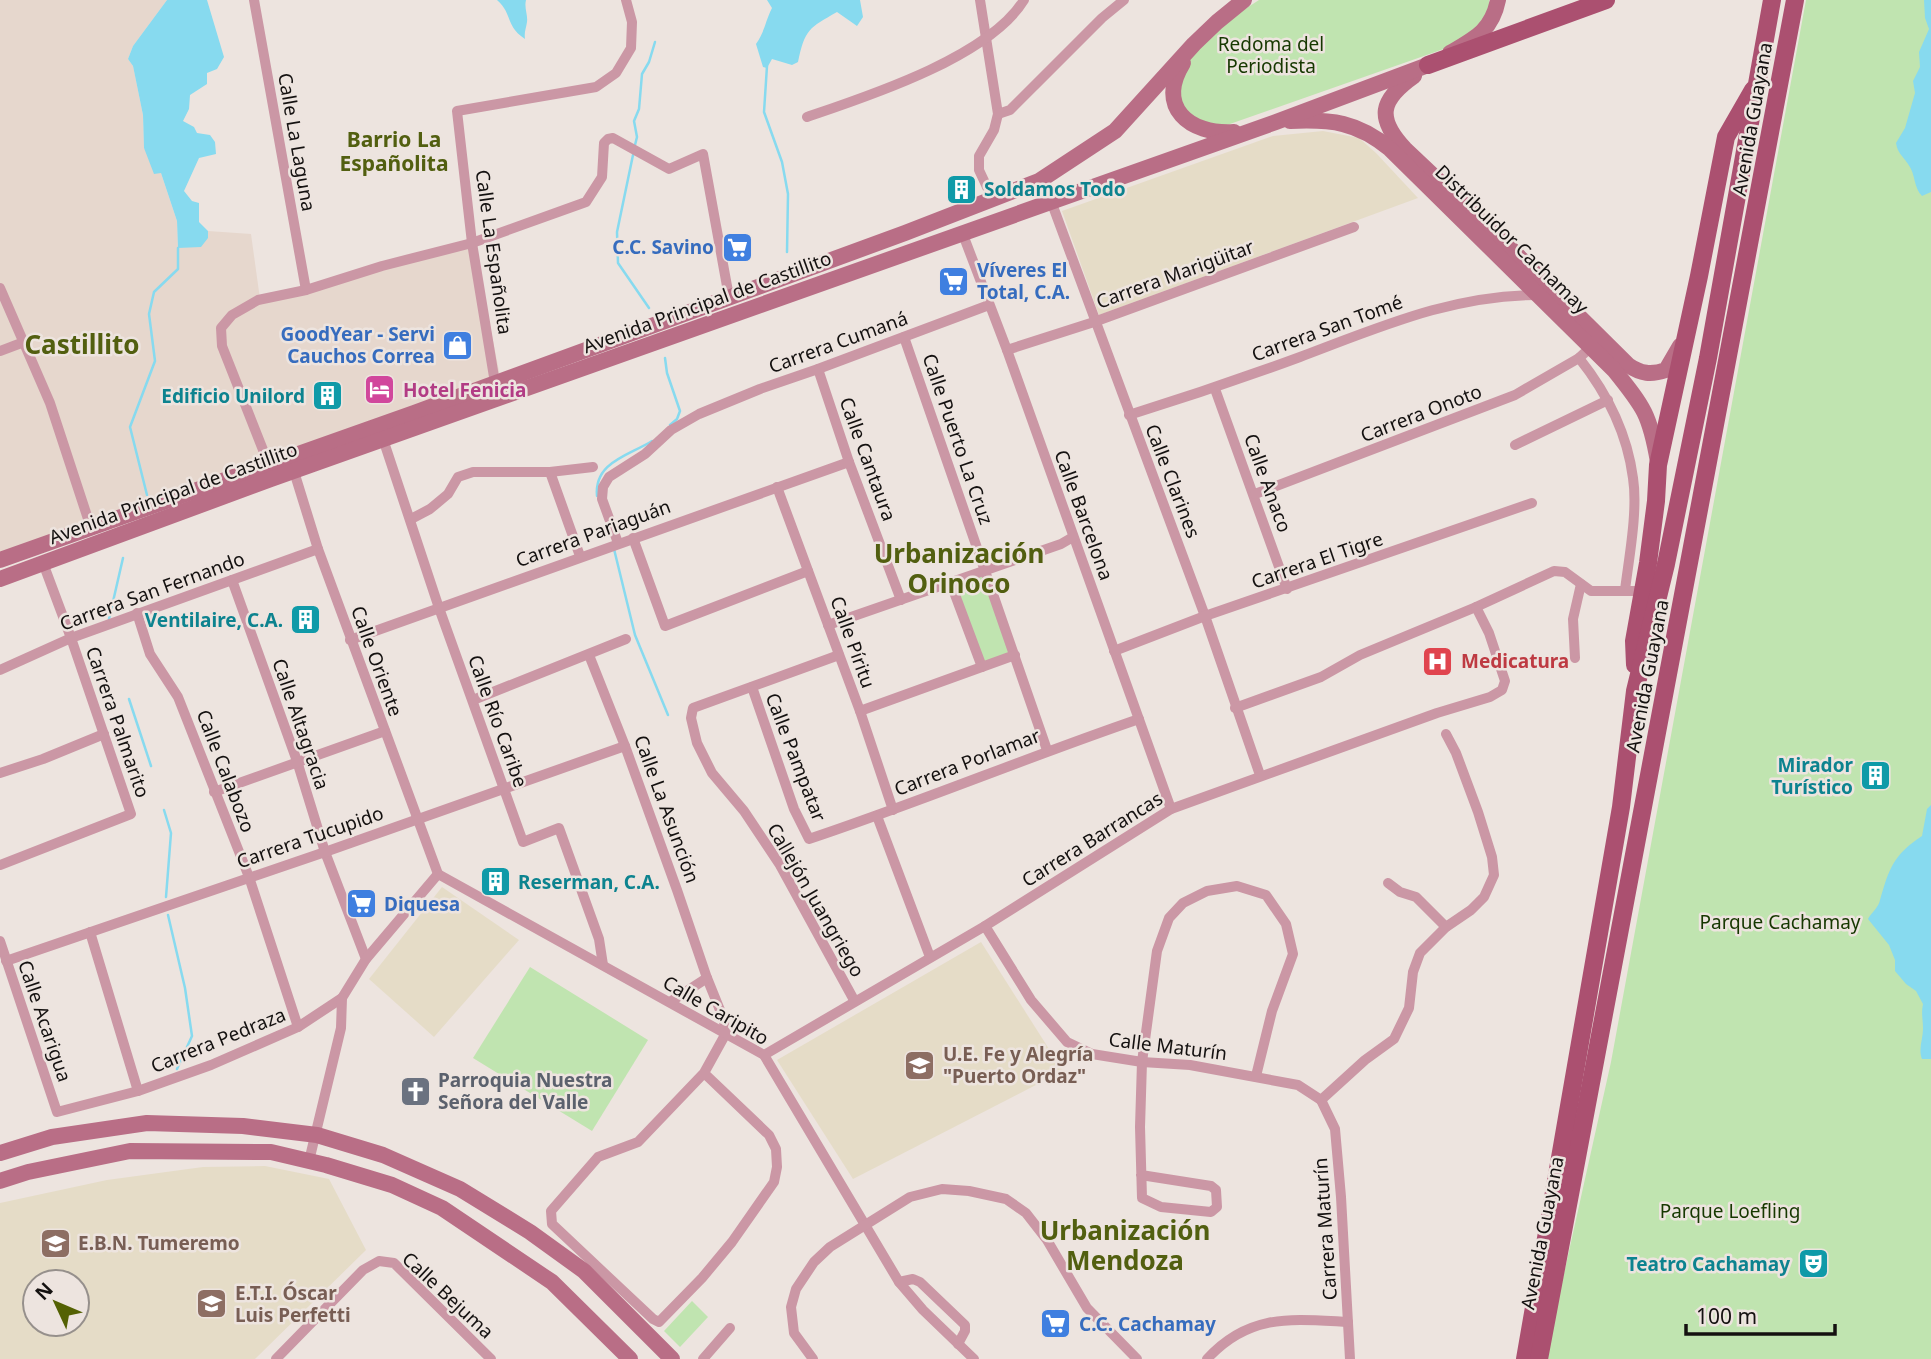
<svg xmlns="http://www.w3.org/2000/svg" width="1931" height="1359" font-family="'Noto Sans',sans-serif">
  <style>
    .built { fill: #e6d7cd }
    .education { fill: #e5dcc7; fill-rule: evenodd }
    .green { fill: #c0e4b0 }
    .water { fill: #87daef }
    .lines { fill: none; stroke-linecap: round; stroke-linejoin: round }
    .stream { stroke: #87daef; stroke-width: 2.5 }
    .street { stroke: #cb97a5; stroke-width: 10 }
    .secondary { stroke: #b96e86; stroke-width: 16 }
    .primary { stroke: #ab5070; stroke-width: 18 }
    .labels { text-anchor: middle; dominant-baseline: central; stroke-width: 5; stroke-linejoin: round; paint-order: stroke }
    .park-label { font-size: 19px; fill: #163800; stroke: #ede4df }
    .street-label { font-size: 19px; fill: #141110; stroke: #ede4df }
    .culture-label { font-size: 19px; font-weight: bold; fill: #0d838f; stroke: #ede4df; text-anchor: end }
    .shop-label { font-size: 19px; font-weight: bold; fill: #366cbe; stroke: #ede4df; text-anchor: start }
    .hotel-label { font-size: 19px; font-weight: bold; fill: #b23c85; stroke: #ede4df; text-anchor: start }
    .health-label { font-size: 19px; font-weight: bold; fill: #be3a42; stroke: #ede4df; text-anchor: start }
    .education-label { font-size: 19px; font-weight: bold; fill: #785e54; stroke: #ede4df; text-anchor: start }
    .worship-label { font-size: 19px; font-weight: bold; fill: #5b616d; stroke: #ede4df; text-anchor: start }
    .neighbourhood-label { font-size: 21px; font-weight: bold; fill: #525f10; stroke: #ede4df }
    .district-label { font-size: 26px; font-weight: bold; fill: #525f10; stroke: #ede4df }
  </style>
  <rect width="100%" height="100%" fill="#ede4df"/>
  <polygon class="built" points="0,0 167,0 133,46 128,59 133,66 143,115 144,148 161,173 177,221 178,248 208,238 208,231 251,234 260,299 473,240 501,381 0,561"/>
  <g class="education">
    <polygon points="1323,131 1359,138 1376,153 1418,198 1099,315 1062,211 1273,136"/>
    <polygon points="442,887 519,940 434,1037 369,979"/>
    <polygon points="981,942 1063,1071 853,1179 777,1060"/>
    <path d="M265 1166 329 1179 366 1250 255 1359H0V1203L107 1180 203 1167ZM35 1282H77V1324H35Z"/>
  </g>
  <g class="green">
    <path d="M1259 0H1489L1490 13 1458 44 1207 132 1180 105C1181 94 1179 77 1184 67 1198 38 1233 17 1259 0Z"/>
    <polygon points="1806,0 1931,0 1931,1359 1545,1359 1611,1062"/>
    <polygon points="984,575 1011,652 985,663 955,587"/>
    <polygon points="530,967 648,1040 592,1131 473,1058"/>
    <polygon points="692,1301 708,1317 680,1347 664,1331"/>
  </g>
  <g class="water">
    <polygon points="167,0 207,0 224,57 217,69 207,73 207,84 190,95 189,109 183,121 194,127 197,133 210,135 215,142 216,154 199,158 184,191 192,201 199,203 199,222 208,231 208,238 201,247 178,248 177,221 161,173 154,174 144,148 143,115 133,66 128,59 133,46"/>
    <path d="M497 0H526C524 8 528 15 527 22 526 29 524 32 525 39 505 26 513 14 497 0Z"/>
    <path d="M767 0H860L863 17 857 26 837 12C809 28 805 29 798 62L792 65 772 59 767 68 763 67 756 44C765 31 765 22 772 8Z"/>
    <path d="M1924 0H1931V192L1922 196C1913 187 1916 174 1908 164 1902 155 1898 154 1896 143L1905 128 1915 93 1913 81 1920 67 1919 52 1929 29 1925 18Z"/>
    <path d="M1931 805V1059H1922C1918 1049 1923 1039 1923 1029 1923 1019 1921 1014 1923 1004L1916 991 1906 984 1895 971V960L1889 945 1868 919C1871 913 1879 907 1880 900 1889 869 1893 855 1922 836L1927 809Z"/>
  </g>
  <g class="lines">
    <g class="stream">
      <polyline points="767,66 764,112 782,162 788,194 787,252"/>
      <polyline points="635,145 637,137 634,121 639,109 642,74 649,62 655,42"/>
      <polyline points="633,155 617,232 618,263 649,308"/>
      <polyline points="665,358 667,373 680,411 677,419 670,425"/>
      <polyline points="147,495 130,427 155,361 149,314 154,292 178,269 178,248"/>
      <path d="M597 496C594 462 628 456 652 441"/>
      <polyline points="614,549 635,635 668,715"/>
      <polyline points="109,619 123,558"/>
      <polyline points="129,699 151,766"/>
      <polyline points="164,810 171,833 166,897"/>
      <polyline points="168,915 185,988 192,1036 177,1069"/>
    </g>
    <g class="street">
      <polyline points="254,0 306,290"/>
      <polyline points="980,0 998,114 994,130 979,156 979,170 993,200"/>
      <polyline points="998,114 1010,110 1102,18 1124,0"/>
      <path d="M807 117C869 96 989 57 1024 0"/>
      <polyline points="1051,201 1205,616 1260,775"/>
      <polyline points="962,232 1007,350 1171,809"/>
      <polyline points="0,288 50,403 91,528"/>
      <polyline points="904,337 1047,750"/>
      <polyline points="1007,350 1094,322 1354,227"/>
      <polyline points="0,351 24,342"/>
      <path d="M1579 358C1607 393 1627 432 1633 478 1638 511 1629 557 1625 590"/>
      <polyline points="818,369 849,462 901,600"/>
      <polyline points="496,389 472,243 457,111 596,87 616,73 631,48 632,22 626,0"/>
      <polyline points="1215,389 1287,589"/>
      <path d="M1129 415C1187 397 1243 378 1300 357 1380 327 1454 294 1541 295"/>
      <polyline points="383,439 439,608 523,842 559,828 599,939 603,965"/>
      <polyline points="1515,445 1608,400"/>
      <polyline points="269,465 222,346 221,328 232,315 258,300 306,290 382,266 472,243 586,202 602,177 604,143 608,139 613,138 669,169 703,154 729,297"/>
      <polyline points="292,465 318,549 438,874"/>
      <polyline points="550,472 580,556"/>
      <polyline points="777,487 860,711 893,810"/>
      <polyline points="1255,494 1515,395 1579,358 1591,347"/>
      <polyline points="411,519 430,509 448,494 458,477 473,472 550,472 593,467"/>
      <polyline points="633,538 665,626 808,571"/>
      <polyline points="618,543 602,499 603,487 609,477 645,454 671,430 699,414 760,389 818,369 989,305"/>
      <polyline points="232,580 297,761 325,852 366,959"/>
      <polyline points="951,584 982,667"/>
      <polyline points="137,613 150,654 178,697 249,877 298,1027"/>
      <polyline points="828,625 1061,544 1073,537"/>
      <polyline points="350,640 849,462"/>
      <polyline points="1114,651 1205,616 1532,503"/>
      <polyline points="589,655 625,746 677,890 707,978 724,1020 725,1035 704,1073 638,1142 598,1157 551,1211 552,1224 653,1319 659,1322 702,1278 732,1242 774,1182 777,1167 776,1149 769,1135 704,1073"/>
      <polyline points="839,655 693,708 691,718 697,743 712,773 744,811 780,865 854,1000"/>
      <polyline points="1575,658 1573,619 1581,584"/>
      <polyline points="0,670 71,638 318,549"/>
      <path d="M752 687 794 809 809 839C920 802 1028 757 1139 719"/>
      <polyline points="473,700 626,639"/>
      <polyline points="1235,708 1321,677 1360,655 1476,607 1554,571 1565,572 1591,591 1642,591"/>
      <polyline points="860,711 1015,655"/>
      <polyline points="0,773 43,759 104,734"/>
      <polyline points="214,792 385,731"/>
      <polyline points="877,816 930,957"/>
      <polyline points="0,865 131,814 71,638 43,563"/>
      <polyline points="438,874 764,1055 899,1282 923,1310 974,1359"/>
      <polyline points="1388,883 1400,892 1416,897 1446,927"/>
      <polyline points="985,926 1031,1000 1067,1042 1092,1054 1142,1062 1190,1065 1298,1085 1321,1100"/>
      <polyline points="90,932 138,1091"/>
      <polyline points="0,941 57,1112 138,1091 211,1065 298,1027 342,998 366,959 438,874"/>
      <polyline points="6,961 325,852 625,746"/>
      <polyline points="670,1002 707,978"/>
      <polyline points="764,1055 985,926 1171,809 1437,713 1490,697 1502,690 1505,681 1489,633 1476,607"/>
      <polyline points="1321,1100 1365,1060 1394,1039 1409,1008 1413,972 1420,953 1446,927 1471,910 1484,897 1494,875 1492,857 1478,812 1456,753 1446,734"/>
      <polyline points="1321,1100 1335,1129 1341,1197 1350,1359"/>
      <polyline points="309,1161 341,1028 342,998"/>
      <polyline points="1141,1175 1211,1186 1216,1190 1217,1207 1211,1212 1161,1207 1142,1198 1140,1127 1142,1062 1157,951 1169,918 1183,903 1207,891 1237,886 1266,895 1286,924 1293,954 1272,1011 1256,1076"/>
      <polyline points="899,1282 913,1279 920,1282 965,1325 965,1331 958,1344"/>
      <polyline points="276,1359 363,1270 379,1261 394,1263 491,1359"/>
      <polyline points="703,1359 730,1328"/>
      <polyline points="813,1359 794,1333 791,1307 796,1289 814,1262 830,1247 910,1197 942,1189 969,1191 1006,1199 1026,1213 1047,1240 1087,1308 1137,1359"/>
      <path d="M1207 1359C1249 1313 1291 1319 1348 1322"/>
    </g>
    <g class="secondary">
      <path d="M1450 53C1476 38 1492 30 1498 0"/>
      <path d="M1183 63C1156 107 1189 135 1234 132"/>
      <path d="M1414 76C1380 100 1376 118 1405 149L1512 250 1628 365C1641 374 1651 375 1666 370L1680 346"/>
      <path d="M1290 121C1331 119 1358 122 1390 149L1614 370C1644 407 1650 415 1658 462"/>
      <polyline points="0,560 414,413 905,233 1039,181 1115,131 1194,44 1217,22 1244,0"/>
      <polyline points="0,579 271,479 1276,122 1428,65"/>
      <polyline points="0,1153 52,1137 147,1123 243,1126 317,1135 383,1155 460,1189 530,1232 584,1271 672,1359"/>
      <polyline points="0,1181 28,1172 130,1151 271,1152 326,1165 392,1185 442,1208 552,1282 630,1359"/>
    </g>
    <g class="primary">
      <polyline points="1428,65 1606,0"/>
      <polyline points="1635,665 1634,641 1648,563 1656,501 1658,465 1699,276 1726,137 1753,90"/>
      <polyline points="1525,1359 1621,807 1635,691 1666,564 1708,358 1772,0"/>
      <polyline points="1539,1359 1795,0"/>
    </g>
  </g>
  <defs>
    <symbol id="building-square" viewBox="-11 -11 22 22"><rect x="-9" y="-9" width="18" height="18" rx="4" fill="#0f9aa8" stroke="#ede4df"/><path d="M-4-6H4V6H1V3H-1V6H-4ZM-2.5-4.3h1.7v1.8h-1.7ZM.8-4.3h1.7v1.8H.8ZM-2.5-1h1.7V.8h-1.7ZM.8-1h1.7V.8H.8Z" fill="#fff"/></symbol>
    <symbol id="supermarket-square" viewBox="-11 -11 22 22"><rect x="-9" y="-9" width="18" height="18" rx="4" fill="#3f7fe0" stroke="#ede4df"/><path d="M-6-5.5h2.5l.6 2H6L4.5 2H-2.5L-4.4-4H-6ZM-1.5 3.2a1.3 1.3 0 1 0 .1 0ZM3 3.2a1.3 1.3 0 1 0 .1 0Z" fill="#fff"/></symbol>
    <symbol id="shop-square" viewBox="-11 -11 22 22"><rect x="-9" y="-9" width="18" height="18" rx="4" fill="#3f7fe0" stroke="#ede4df"/><path d="M-5-2.5h2.3a2.7 3.5 0 0 1 5.4 0H5L5.5 6h-11ZM-1.5-2.5h3a1.5 2.3 0 0 0-3 0Z" fill="#fff"/></symbol>
    <symbol id="hotel-square" viewBox="-11 -11 22 22"><rect x="-9" y="-9" width="18" height="18" rx="4" fill="#d1479c" stroke="#ede4df"/><path d="M-6-4.5h1.5V1H6V5H4.5V3h-9V5H-6ZM-4 0a1.8 1.8 0 1 1 3.6 0ZM.5 0V-2.5h3Q6-2.5 6 0Z" fill="#fff"/></symbol>
    <symbol id="hospital-square" viewBox="-11 -11 22 22"><rect x="-9" y="-9" width="18" height="18" rx="4" fill="#e0444e" stroke="#ede4df"/><path d="M-5-5h3v3.5h4V-5h3V5h-3V1.5h-4V5h-3Z" fill="#fff"/></symbol>
    <symbol id="school-square" viewBox="-11 -11 22 22"><rect x="-9" y="-9" width="18" height="18" rx="4" fill="#8d6e63" stroke="#ede4df"/><path d="M0-5L7-2L0 1L-7-2ZM-4 1L0 2.5L4 1V4Q0 6-4 4Z" fill="#fff"/></symbol>
    <symbol id="church-square" viewBox="-11 -11 22 22"><rect x="-9" y="-9" width="18" height="18" rx="4" fill="#6b7280" stroke="#ede4df"/><path d="M-1.2-6h2.4v3.5h3.3v2.4h-3.3V6h-2.4V-.1h-3.3v-2.4h3.3Z" fill="#fff"/></symbol>
    <symbol id="theatre-square" viewBox="-11 -11 22 22"><rect x="-9" y="-9" width="18" height="18" rx="4" fill="#0f9aa8" stroke="#ede4df"/><path d="M-5-5.5Q0-4 5-5.5V0Q5 5 0 6Q-5 5-5 0ZM-3.3-2.5H-1v1.5H-3.3ZM1-2.5H3.3v1.5H1ZM-2.8 1Q0 5.5 2.8 1Z" fill="#fff"/></symbol>
  </defs>
  <g fill-rule="evenodd">
    <use href="#building-square" x="944" y="172" width="35" height="35"/>
    <use href="#supermarket-square" x="720" y="230" width="35" height="35"/>
    <use href="#supermarket-square" x="936" y="264" width="35" height="35"/>
    <use href="#shop-square" x="440" y="328" width="35" height="35"/>
    <use href="#hotel-square" x="362" y="372" width="35" height="35"/>
    <use href="#building-square" x="310" y="378" width="35" height="35"/>
    <use href="#building-square" x="288" y="602" width="35" height="35"/>
    <use href="#hospital-square" x="1420" y="644" width="35" height="35"/>
    <use href="#building-square" x="1858" y="758" width="35" height="35"/>
    <use href="#building-square" x="478" y="864" width="35" height="35"/>
    <use href="#supermarket-square" x="344" y="886" width="35" height="35"/>
    <use href="#school-square" x="902" y="1048" width="35" height="35"/>
    <use href="#church-square" x="398" y="1074" width="35" height="35"/>
    <use href="#school-square" x="38" y="1226" width="35" height="35"/>
    <use href="#theatre-square" x="1796" y="1246" width="35" height="35"/>
    <use href="#school-square" x="194" y="1286" width="35" height="35"/>
    <use href="#supermarket-square" x="1038" y="1306" width="35" height="35"/>
  </g>
  <g class="labels">
    <g class="park-label">
      <text x="1271" y="44">Redoma del<tspan x="1271" dy="22">Periodista</tspan></text>
      <text x="1780" y="922">Parque Cachamay</text>
      <text x="1730" y="1211">Parque Loefling</text>
    </g>
    <g class="street-label">
      <text transform="translate(1752 119) rotate(-80)">Avenida Guayana</text>
      <text transform="translate(297 142) rotate(80)">Calle La Laguna</text>
      <text transform="translate(1512 239) rotate(44)">Distribuidor Cachamay</text>
      <text transform="translate(494 252) rotate(82)">Calle La Españolita</text>
      <text transform="translate(1175 274) rotate(-20)">Carrera Marigüitar</text>
      <text transform="translate(707 302) rotate(-20)">Avenida Principal de Castillito</text>
      <text transform="translate(1327 328) rotate(-20)">Carrera San Tomé</text>
      <text transform="translate(838 342) rotate(-20)">Carrera Cumaná</text>
      <text transform="translate(1421 413) rotate(-21)">Carrera Onoto</text>
      <text transform="translate(958 439) rotate(71)">Calle Puerto La Cruz</text>
      <text transform="translate(868 459) rotate(70)">Calle Cantaura</text>
      <text transform="translate(1173 481) rotate(69)">Calle Clarines</text>
      <text transform="translate(1268 483) rotate(70)">Calle Anaco</text>
      <text transform="translate(173 493) rotate(-20)">Avenida Principal de Castillito</text>
      <text transform="translate(1084 515) rotate(70)">Calle Barcelona</text>
      <text transform="translate(593 533) rotate(-20)">Carrera Pariaguán</text>
      <text transform="translate(1317 560) rotate(-19)">Carrera El Tigre</text>
      <text transform="translate(152 591) rotate(-20)">Carrera San Fernando</text>
      <text transform="translate(853 642) rotate(70)">Calle Píritu</text>
      <text transform="translate(377 661) rotate(70)">Calle Oriente</text>
      <text transform="translate(1647 676) rotate(-79)">Avenida Guayana</text>
      <text transform="translate(498 721) rotate(70)">Calle Río Caribe</text>
      <text transform="translate(118 722) rotate(71)">Carrera Palmarito</text>
      <text transform="translate(301 724) rotate(71)">Calle Altagracia</text>
      <text transform="translate(796 757) rotate(69)">Calle Pampatar</text>
      <text transform="translate(967 762) rotate(-21)">Carrera Porlamar</text>
      <text transform="translate(226 771) rotate(69)">Calle Calabozo</text>
      <text transform="translate(667 809) rotate(70)">Calle La Asunción</text>
      <text transform="translate(310 837) rotate(-19)">Carrera Tucupido</text>
      <text transform="translate(1092 839) rotate(-32)">Carrera Barrancas</text>
      <text transform="translate(816 900) rotate(60)">Callejón Juangriego</text>
      <text transform="translate(716 1010) rotate(30)">Calle Caripito</text>
      <text transform="translate(45 1021) rotate(71)">Calle Acarigua</text>
      <text transform="translate(218 1040) rotate(-22)">Carrera Pedraza</text>
      <text transform="translate(1168 1046) rotate(7)">Calle Maturín</text>
      <text transform="translate(1325 1229) rotate(-94)">Carrera Maturín</text>
      <text transform="translate(1542 1233) rotate(-79)">Avenida Guayana</text>
      <text transform="translate(448 1295) rotate(43)">Calle Bejuma</text>
    </g>
    <g class="culture-label">
      <text x="984" y="189" text-anchor="start">Soldamos Todo</text>
      <text x="305" y="396">Edificio Unilord</text>
      <text x="283" y="620">Ventilaire, C.A.</text>
      <text x="1853" y="765">Mirador<tspan x="1853" dy="22">Turístico</tspan></text>
      <text x="518" y="882" text-anchor="start">Reserman, C.A.</text>
      <text x="1790" y="1264">Teatro Cachamay</text>
    </g>
    <g class="shop-label">
      <text x="714" y="247" text-anchor="end">C.C. Savino</text>
      <text x="977" y="270">Víveres El<tspan x="977" dy="22">Total, C.A.</tspan></text>
      <text x="435" y="334" text-anchor="end">GoodYear - Servi<tspan x="435" dy="22">Cauchos Correa</tspan></text>
      <text x="384" y="904">Diquesa</text>
      <text x="1079" y="1324">C.C. Cachamay</text>
    </g>
    <g class="hotel-label">
      <text x="403" y="390">Hotel Fenicia</text>
    </g>
    <g class="health-label">
      <text x="1461" y="661">Medicatura</text>
    </g>
    <g class="education-label">
      <text x="943" y="1054">U.E. Fe y Alegría<tspan x="943" dy="22">"Puerto Ordaz"</tspan></text>
      <text x="78" y="1243">E.B.N. Tumeremo</text>
      <text x="235" y="1293">E.T.I. Óscar<tspan x="235" dy="22">Luis Perfetti</tspan></text>
    </g>
    <g class="worship-label">
      <text x="438" y="1080">Parroquia Nuestra<tspan x="438" dy="22">Señora del Valle</tspan></text>
    </g>
    <g class="neighbourhood-label">
      <text x="394" y="139">Barrio La<tspan x="394" dy="24">Españolita</tspan></text>
    </g>
    <g class="district-label">
      <text x="82" y="344">Castillito</text>
      <text x="959" y="553">Urbanización<tspan x="959" dy="30">Orinoco</tspan></text>
      <text x="1125" y="1230">Urbanización<tspan x="1125" dy="30">Mendoza</tspan></text>
    </g>
  </g>
  <g transform="translate(56 1303) rotate(314)"><circle r="33" fill="#ede4df" stroke="#96908c" stroke-width="2"/>
  <path d="M0-5L12 26L0 18L-12 26Z" fill="#546103"/>
  <text y="-10" font-size="19" font-weight="bold" text-anchor="middle" fill="#141110">N</text>
  </g>
  <path d="M1686 1324v10h149v-10" fill="none" stroke="#141110" stroke-width="3.5"/>
  <text x="1696" y="1324" font-size="21" fill="#141110" stroke="#ede4df" stroke-width="5" paint-order="stroke">100 m</text>
</svg>
